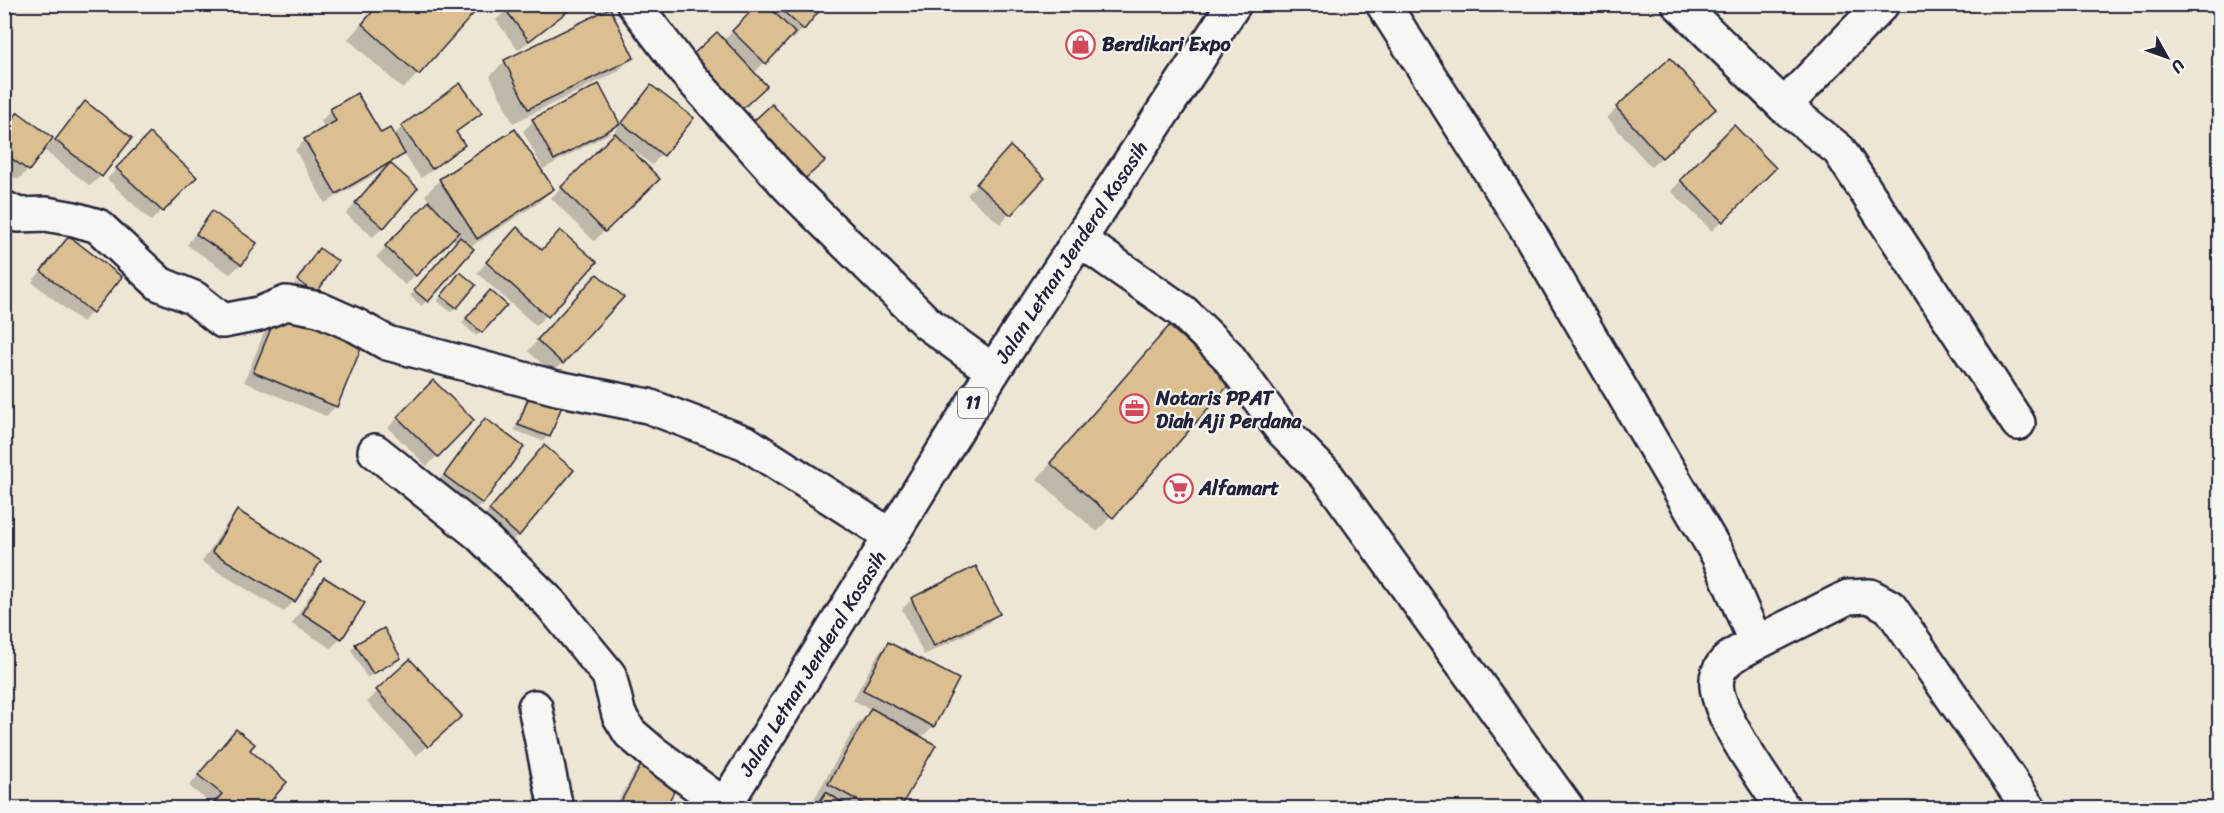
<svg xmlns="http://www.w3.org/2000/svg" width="2224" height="813" font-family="Sriracha,sans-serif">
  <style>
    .shadow { fill: #0003 }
    .building { fill: #dbbf90; stroke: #22223b; stroke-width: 1.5 }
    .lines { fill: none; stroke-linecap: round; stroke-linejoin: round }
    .minor-casing { stroke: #22223b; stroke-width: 38 }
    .highway-casing { stroke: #22223b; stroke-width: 38 }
    .minor { stroke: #f6f6f2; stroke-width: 33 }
    .highway { stroke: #f6f6f2; stroke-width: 33 }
    .labels { text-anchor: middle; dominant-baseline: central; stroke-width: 4.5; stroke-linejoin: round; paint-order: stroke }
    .shield { fill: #f6f6f2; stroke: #626272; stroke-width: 1.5 }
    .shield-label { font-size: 18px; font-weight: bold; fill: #22223b }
    .poi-label { font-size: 20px; font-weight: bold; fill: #22223b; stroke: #f6f6f2; text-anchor: start }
    .street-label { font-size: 20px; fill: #22223b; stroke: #f6f6f2 }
  </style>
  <rect width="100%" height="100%" fill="#eee6d5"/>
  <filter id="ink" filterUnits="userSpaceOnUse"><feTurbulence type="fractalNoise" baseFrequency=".0167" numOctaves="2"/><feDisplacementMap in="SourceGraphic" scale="12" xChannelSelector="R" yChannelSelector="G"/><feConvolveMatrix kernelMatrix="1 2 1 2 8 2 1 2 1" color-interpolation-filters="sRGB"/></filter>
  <g filter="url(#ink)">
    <g class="shadow">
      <polygon points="379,4 418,74 403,89 348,39"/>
      <polygon points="513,4 578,4 518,50 496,20"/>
      <polygon points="753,4 819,4 821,7 793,40 790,37 753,74 723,41 756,8"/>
      <polygon points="632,57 617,72 513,123 490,76 505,61"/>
      <polygon points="598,86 619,125 651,87 692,118 652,165 632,149 630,151 658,179 594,241 551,198 614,136 612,134 619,126 617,125 608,134 543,169 523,131 533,121"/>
      <polygon points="85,103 101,176 90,186 45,151"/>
      <polygon points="1617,108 1704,119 1651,167 1607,118"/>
      <polygon points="331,110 380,136 393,136 402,127 480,113 455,133 463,145 453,155 421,178 403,153 390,165 383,227 373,237 346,214 386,168 325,203 295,150 305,140 325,129 321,121"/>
      <polygon points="18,114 28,170 18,180 4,171 4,128"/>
      <polygon points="1734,127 1774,168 1712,231 1671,191"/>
      <polygon points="515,132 552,189 537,204 470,247 422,306 410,296 456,244 452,237 405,285 376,257 430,203 425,195 440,180"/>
      <polygon points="150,135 194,177 151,221 107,179"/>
      <polygon points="1000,158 1042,178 1000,224 967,195"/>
      <polygon points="212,213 255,243 241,264 230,274 187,245 202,223"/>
      <polygon points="69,238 92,312 82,322 32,282"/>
      <polygon points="507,239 542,251 595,262 536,326 477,273"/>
      <polygon points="455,279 474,285 451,312 437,301"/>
      <polygon points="296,282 313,294 310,298 293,286"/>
      <polygon points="587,286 562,363 552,373 528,351"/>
      <polygon points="485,297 481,332 476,336 462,323"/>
      <polygon points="278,313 336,406 326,416 244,382 268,323"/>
      <polygon points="1154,343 1230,381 1097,532 1037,479"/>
      <polygon points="433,382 472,420 427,466 388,428"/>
      <polygon points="532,393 548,436 543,441 514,430 527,398"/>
      <polygon points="485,420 482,503 471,513 435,486 475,431"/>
      <polygon points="544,447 518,535 508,545 480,521"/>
      <polygon points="237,512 294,601 284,612 202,562 227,523"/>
      <polygon points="324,579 341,638 331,648 292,624 314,589"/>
      <polygon points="912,599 998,614 987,624 924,655 902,609"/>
      <polygon points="888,644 957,680 933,726 921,738 934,746 898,808 813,808 818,801 814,799 857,724 871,710 853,700 878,654"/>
      <polygon points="356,645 399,658 367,678 351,650"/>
      <polygon points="410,661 450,726 416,756 367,702"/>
      <polygon points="236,731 247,751 285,782 263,808 210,808 212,805 189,786"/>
      <polygon points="645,760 679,780 663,808 614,808 635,771"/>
    </g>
    <g class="building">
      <polygon points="379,4 482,4 419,75 362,24"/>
      <polygon points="511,4 577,4 529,41 505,9"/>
      <polygon points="758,4 766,4 795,33 766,64 732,31"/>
      <polygon points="775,4 821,4 823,6 804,30"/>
      <polygon points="610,8 634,58 528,109 504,60"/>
      <polygon points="717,32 767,86 740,111 690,57"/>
      <polygon points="1670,58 1716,109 1662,158 1616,107"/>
      <polygon points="460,83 482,113 456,132 465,145 432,169 401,126"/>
      <polygon points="599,84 620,124 554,160 532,119"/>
      <polygon points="651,85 694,118 664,156 622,123"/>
      <polygon points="357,93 381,133 390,128 405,154 336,194 304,139 336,121 330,109"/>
      <polygon points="85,101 132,138 102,177 55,140"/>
      <polygon points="772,104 825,161 798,185 746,128"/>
      <polygon points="18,112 53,138 29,171 4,153 4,130"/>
      <polygon points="1734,125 1776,168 1723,222 1680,180"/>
      <polygon points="515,129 554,189 477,239 439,179"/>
      <polygon points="150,133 197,177 163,212 116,168"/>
      <polygon points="615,133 660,179 605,232 561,187"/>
      <polygon points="1010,146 1045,178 1011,215 976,184"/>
      <polygon points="390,163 418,188 384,228 355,203"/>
      <polygon points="429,201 459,232 416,276 385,246"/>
      <polygon points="212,211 257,243 242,265 196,234"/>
      <polygon points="517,227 542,250 560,230 597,262 548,317 486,262"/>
      <polygon points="69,236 122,277 93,313 41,271"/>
      <polygon points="460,237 474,249 428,302 414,290"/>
      <polygon points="319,248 338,261 316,294 297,280"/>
      <polygon points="460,272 476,285 457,308 441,296"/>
      <polygon points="597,274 624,297 563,364 537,340"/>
      <polygon points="490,290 507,305 482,333 466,318"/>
      <polygon points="278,311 362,346 337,407 253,372"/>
      <polygon points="1169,326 1232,381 1113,518 1050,463"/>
      <polygon points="433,380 474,420 438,457 397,417"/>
      <polygon points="531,391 563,403 550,437 518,425"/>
      <polygon points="485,418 524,447 483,504 444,475"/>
      <polygon points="544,445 574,470 519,536 489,510"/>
      <polygon points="237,510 321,561 295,602 212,552"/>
      <polygon points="976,566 1000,614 934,646 911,598"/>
      <polygon points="324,577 365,603 342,639 302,613"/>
      <polygon points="384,628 401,658 373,674 355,644"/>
      <polygon points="888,642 959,679 934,727 863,690"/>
      <polygon points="410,659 462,716 428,747 376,690"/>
      <polygon points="871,708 936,745 900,808 871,808 828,784"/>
      <polygon points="236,729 255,744 250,750 287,782 265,808 209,808 222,794 198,775"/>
      <polygon points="645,758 681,779 665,808 625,808 619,805"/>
      <polygon points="826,792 851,808 815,808"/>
    </g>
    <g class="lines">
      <defs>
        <g id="minor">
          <polyline points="634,4 684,70 789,187 927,323 993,371"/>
          <path d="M1383 4 1524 224 1718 555 1756 643C1742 651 1723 658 1718 674 1707 704 1766 782 1783 808"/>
          <polyline points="1679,4 1784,106 1839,150 2018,423"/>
          <polyline points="1784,106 1882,4"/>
          <polyline points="4,208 18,215 46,214 74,219 98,226 160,284 194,298 223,321 259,314 286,303 319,309 357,326 387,343 557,388 648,406 746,443 891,536"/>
          <polyline points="1080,240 1183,312 1227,355 1282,430 1327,476 1567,808"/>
          <polyline points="375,451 479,534 550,603 609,675 619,715 630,733 651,751 725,806"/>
          <polyline points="1756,643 1848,597 1870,596 1890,607 2029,808"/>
          <polyline points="535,707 556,808"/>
        </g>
        <g id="highway">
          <path id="s1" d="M723 808 993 371 1234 4"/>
        </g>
      </defs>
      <use href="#minor" class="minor-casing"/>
      <use href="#highway" class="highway-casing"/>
      <use href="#minor" class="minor"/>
      <use href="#highway" class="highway"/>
    </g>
  </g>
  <defs>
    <symbol id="shop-ring" viewBox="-11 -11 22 22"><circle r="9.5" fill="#f6f6f2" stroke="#d1495b" stroke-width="1.5"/><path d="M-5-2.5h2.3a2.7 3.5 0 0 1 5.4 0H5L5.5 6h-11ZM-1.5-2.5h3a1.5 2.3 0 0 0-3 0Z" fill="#d1495b"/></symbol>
    <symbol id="office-ring" viewBox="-11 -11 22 22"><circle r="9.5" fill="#f6f6f2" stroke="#d1495b" stroke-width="1.5"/><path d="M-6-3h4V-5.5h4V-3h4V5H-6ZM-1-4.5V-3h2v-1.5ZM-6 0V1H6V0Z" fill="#d1495b"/></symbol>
    <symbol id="supermarket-ring" viewBox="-11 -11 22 22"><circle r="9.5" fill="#f6f6f2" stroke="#d1495b" stroke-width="1.5"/><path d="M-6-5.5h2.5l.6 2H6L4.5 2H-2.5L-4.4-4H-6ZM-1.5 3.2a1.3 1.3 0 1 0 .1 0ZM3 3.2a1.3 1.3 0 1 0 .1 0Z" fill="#d1495b"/></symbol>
  </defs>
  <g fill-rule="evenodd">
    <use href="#shop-ring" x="1064" y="28" width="33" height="33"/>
    <use href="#office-ring" x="1118" y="392" width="33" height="33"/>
    <use href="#supermarket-ring" x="1162" y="472" width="33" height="33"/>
  </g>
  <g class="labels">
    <rect class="shield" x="958" y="388" width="30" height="30" rx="4.5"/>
    <g class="shield-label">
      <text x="973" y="403">11</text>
    </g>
    <g class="poi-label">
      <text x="1102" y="44">Berdikari Expo</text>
      <text x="1156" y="398">Notaris PPAT<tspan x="1156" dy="23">Diah Aji Perdana</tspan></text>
      <text x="1199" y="488">Alfamart</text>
    </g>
    <g class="street-label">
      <text stroke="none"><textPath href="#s1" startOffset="656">Jalan Letnan Jenderal Kosasih</textPath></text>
      <text stroke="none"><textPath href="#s1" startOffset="170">Jalan Letnan Jenderal Kosasih</textPath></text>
    </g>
  </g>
  <rect width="2224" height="813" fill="none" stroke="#f6f6f2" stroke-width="24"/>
  <rect x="12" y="12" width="2200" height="789" fill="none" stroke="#22223b" stroke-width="2" filter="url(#ink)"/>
  <g transform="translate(2167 57) rotate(130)" stroke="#f6f6f2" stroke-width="4.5" paint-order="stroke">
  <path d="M0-4.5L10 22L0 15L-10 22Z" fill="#22223b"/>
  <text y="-9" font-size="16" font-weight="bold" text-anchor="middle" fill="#22223b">U</text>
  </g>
</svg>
